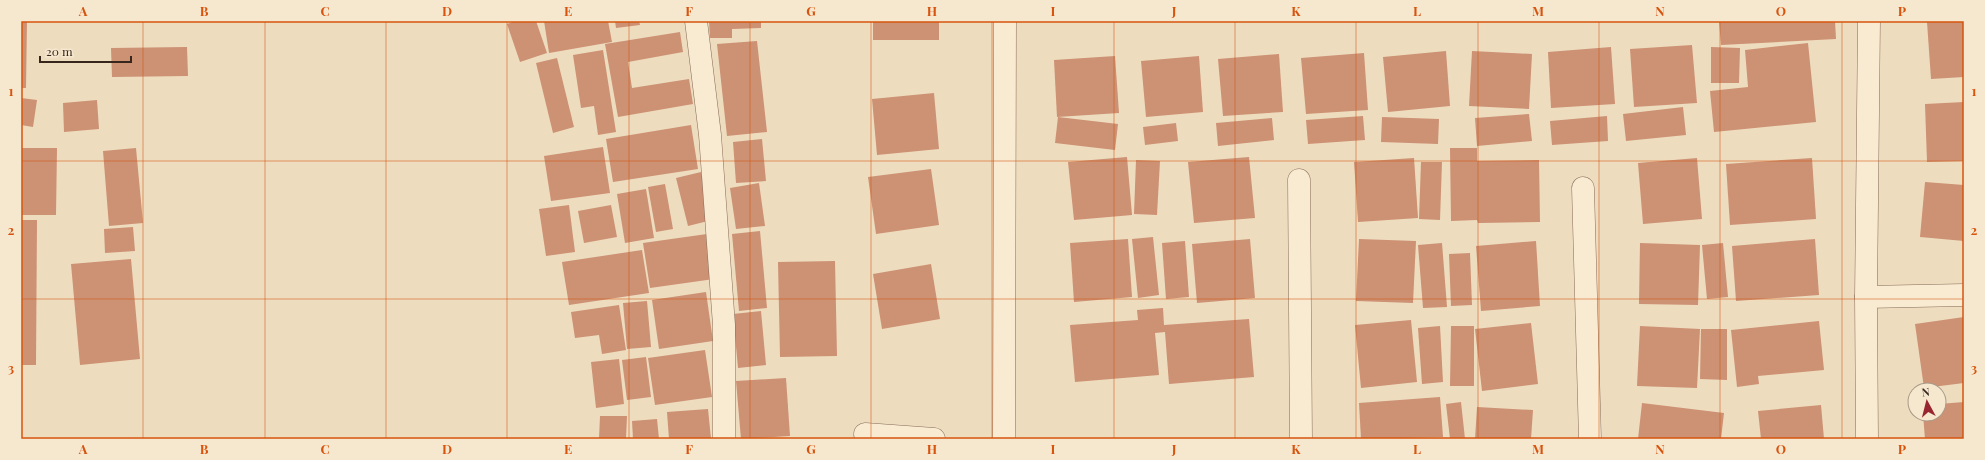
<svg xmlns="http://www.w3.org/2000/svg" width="1985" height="460" font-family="'Playfair Display',serif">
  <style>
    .building { fill: #cd9174 }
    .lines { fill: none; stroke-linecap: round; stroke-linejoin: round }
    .street-casing { stroke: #876c57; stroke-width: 23 }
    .street { stroke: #f9ead2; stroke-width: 22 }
    .grid { fill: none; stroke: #d6540e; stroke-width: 1; stroke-opacity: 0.55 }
    .neatline { fill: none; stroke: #d6540e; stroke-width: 1.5 }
    .grid-label { font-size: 13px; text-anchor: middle; font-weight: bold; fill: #d6540e }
  </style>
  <rect width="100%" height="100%" fill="#eedcbf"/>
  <g class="building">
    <polygon points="21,21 27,21 26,88 21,88"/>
    <polygon points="515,21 536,21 547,53 520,62 507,24"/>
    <polygon points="544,21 608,21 612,42 549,53"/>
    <polygon points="615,21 639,21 640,25 616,28"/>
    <polygon points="709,21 761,21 761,28 732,29 732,38 710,38"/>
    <rect x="873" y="21" width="66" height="19"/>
    <polygon points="1719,21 1835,21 1836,39 1721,45"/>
    <polygon points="1939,21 1964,21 1964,77 1931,79 1927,22"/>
    <polygon points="680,32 683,52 628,62 632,88 689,79 693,104 618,117 605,44"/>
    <polygon points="757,41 767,132 727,136 717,44"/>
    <polygon points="1808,43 1816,122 1714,132 1710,91 1748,87 1745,50"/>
    <polygon points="1692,45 1697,103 1634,107 1630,49"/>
    <polygon points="187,47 188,76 112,77 111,48"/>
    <polygon points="1611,47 1615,104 1551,108 1548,52"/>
    <polygon points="1711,47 1740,48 1739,83 1711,83"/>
    <polygon points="603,50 616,132 598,135 594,106 581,108 573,55"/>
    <polygon points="1446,51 1450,106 1388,112 1383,57"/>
    <polygon points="1472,51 1532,54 1529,109 1469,106"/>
    <polygon points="1364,53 1368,110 1306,114 1301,58"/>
    <polygon points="1279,54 1283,112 1223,116 1218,59"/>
    <polygon points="1115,56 1119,113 1057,117 1054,60"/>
    <polygon points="1199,56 1203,112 1146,117 1141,61"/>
    <polygon points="557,58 574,127 553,133 536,63"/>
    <polygon points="934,93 939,149 877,155 872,99"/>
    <polygon points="21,98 37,100 33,127 21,125"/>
    <polygon points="97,100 99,129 64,132 63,103"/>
    <polygon points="1964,102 1964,161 1927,162 1925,104"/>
    <polygon points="1683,107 1686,135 1626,141 1623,114"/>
    <polygon points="1529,114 1532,141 1477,146 1475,118"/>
    <polygon points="1363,116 1365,140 1308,144 1306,120"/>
    <polygon points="1607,116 1608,141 1552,145 1550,121"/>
    <polygon points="1058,117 1118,124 1115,150 1055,143"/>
    <polygon points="1382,117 1439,119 1438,144 1381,142"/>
    <polygon points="1272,118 1274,140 1218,146 1216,123"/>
    <polygon points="1176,123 1178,141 1145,145 1143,127"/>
    <polygon points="691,125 698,169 613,182 606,139"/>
    <polygon points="762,139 766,181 736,183 733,142"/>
    <polygon points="603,147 610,193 551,201 544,156"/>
    <polygon points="21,148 57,148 56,215 21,215"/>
    <polygon points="136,148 143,223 109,226 103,151"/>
    <polygon points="1450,148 1477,148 1477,161 1539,160 1540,222 1478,223 1477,220 1451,221"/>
    <polygon points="1127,157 1132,215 1074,220 1068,162"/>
    <polygon points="1249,157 1255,218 1194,223 1188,162"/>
    <polygon points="1414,158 1418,218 1358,222 1354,162"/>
    <polygon points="1697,158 1702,219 1643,224 1638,163"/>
    <polygon points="1812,158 1816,219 1730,225 1726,164"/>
    <polygon points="1136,160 1160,161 1157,215 1134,214"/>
    <polygon points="1421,162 1442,162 1440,220 1419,219"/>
    <polygon points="931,169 939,225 876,234 868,177"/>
    <polygon points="701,172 712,220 688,226 676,178"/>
    <polygon points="1925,182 1964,185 1964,241 1920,237"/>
    <polygon points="759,183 765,226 736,229 730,188"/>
    <polygon points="665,184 673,229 656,232 648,187"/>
    <polygon points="646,189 654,238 625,243 617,194"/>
    <polygon points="569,205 575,252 546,256 539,209"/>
    <polygon points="611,205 617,237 584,243 578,211"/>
    <polygon points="21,220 37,220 36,365 21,365"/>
    <polygon points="133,227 135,251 105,253 104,229"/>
    <polygon points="760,231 767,308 739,311 732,234"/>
    <polygon points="707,234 714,279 650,288 643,243"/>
    <polygon points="1153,237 1159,295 1138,298 1132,239"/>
    <polygon points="1128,239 1132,297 1074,302 1070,243"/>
    <polygon points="1250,239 1255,298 1197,303 1192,244"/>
    <polygon points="1359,239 1416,241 1413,303 1356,301"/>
    <polygon points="1815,239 1819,295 1736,301 1732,246"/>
    <polygon points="1185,241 1189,297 1166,299 1162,243"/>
    <polygon points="1536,241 1540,306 1481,311 1476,246"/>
    <polygon points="1442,243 1447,307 1423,308 1418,245"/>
    <polygon points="1640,243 1700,245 1698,305 1639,304"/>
    <polygon points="1723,243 1728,297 1707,299 1702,245"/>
    <polygon points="642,250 649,293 569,305 562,262"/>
    <polygon points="1470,253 1472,305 1451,306 1449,254"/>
    <polygon points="131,259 140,359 80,365 71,264"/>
    <polygon points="835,261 837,356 780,357 778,262"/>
    <polygon points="931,264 940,319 882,329 873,274"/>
    <polygon points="706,292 713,341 659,349 652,300"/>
    <polygon points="647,301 651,347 627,349 623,303"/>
    <polygon points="619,305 626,350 602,354 599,335 575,338 571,312"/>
    <polygon points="1163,308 1164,325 1249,319 1254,377 1169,384 1165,332 1155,333 1159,375 1075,382 1070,325 1138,320 1137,310"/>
    <polygon points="761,311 766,365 738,368 733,314"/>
    <polygon points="1964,317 1964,383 1924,388 1915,324"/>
    <polygon points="1411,320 1417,382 1361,388 1355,325"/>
    <polygon points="1819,321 1824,370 1758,376 1759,384 1737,387 1731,330"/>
    <polygon points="1531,323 1538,384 1482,391 1475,329"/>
    <polygon points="1440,326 1443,382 1422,384 1418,328"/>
    <polygon points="1451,326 1474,326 1474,386 1450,386"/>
    <polygon points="1640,326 1700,329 1697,388 1637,386"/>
    <polygon points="1701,329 1727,329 1727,380 1700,379"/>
    <polygon points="705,350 712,397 655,405 648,358"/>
    <polygon points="646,357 651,397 627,400 622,360"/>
    <polygon points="619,359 624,404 596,408 591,362"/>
    <polygon points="786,378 790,436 741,439 736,381"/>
    <polygon points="1440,397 1443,437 1361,439 1359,403"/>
    <polygon points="1461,402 1465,439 1450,439 1446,404"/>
    <polygon points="1964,402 1964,439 1925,439 1923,414 1939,414 1939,404"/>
    <polygon points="1642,403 1724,413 1721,439 1638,439"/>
    <polygon points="1821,405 1824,439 1761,439 1758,411"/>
    <polygon points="1477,407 1533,410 1531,439 1475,439"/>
    <polygon points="708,409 711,439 669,439 667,412"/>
    <polygon points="600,416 627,416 626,439 599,439"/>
    <polygon points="657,419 659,439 633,439 632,421"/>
  </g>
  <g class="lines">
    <defs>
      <g id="street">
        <polyline points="696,21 710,135 724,325 724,439"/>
        <polyline points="1299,180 1301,439"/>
        <polyline points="1583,188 1590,439"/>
        <polyline points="1866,297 1964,295"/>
        <polyline points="865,434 934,439"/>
        <polyline points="1004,439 1005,21"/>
        <polyline points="1867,439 1866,297 1869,21"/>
      </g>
    </defs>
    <use href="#street" class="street-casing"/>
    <use href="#street" class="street"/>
  </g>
  <path class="grid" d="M143 21V439M265 21V439M386 21V439M507 21V439M629 21V439M750 21V439M871 21V439M992 21V439M1114 21V439M1235 21V439M1356 21V439M1478 21V439M1599 21V439M1720 21V439M1842 21V439M21 161H1964M21 299H1964"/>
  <rect width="1985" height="460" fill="none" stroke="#f6e7cf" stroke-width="44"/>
  <g transform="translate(1927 402) rotate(353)"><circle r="19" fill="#f6e7cf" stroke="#a99a87"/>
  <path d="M0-3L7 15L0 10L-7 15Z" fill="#972631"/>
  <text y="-6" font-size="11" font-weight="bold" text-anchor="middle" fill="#36261c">N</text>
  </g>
  <path d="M40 56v6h91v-6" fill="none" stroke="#36261c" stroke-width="2"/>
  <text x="46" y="56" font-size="12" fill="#36261c" stroke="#f6e7cf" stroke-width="3" paint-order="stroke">20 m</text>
  <rect x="22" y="22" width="1941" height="416" class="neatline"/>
  <g class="grid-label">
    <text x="83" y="16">A</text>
    <text x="204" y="16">B</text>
    <text x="325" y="16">C</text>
    <text x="447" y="16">D</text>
    <text x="568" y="16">E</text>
    <text x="689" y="16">F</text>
    <text x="811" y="16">G</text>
    <text x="932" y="16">H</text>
    <text x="1053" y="16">I</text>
    <text x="1174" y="16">J</text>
    <text x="1296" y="16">K</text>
    <text x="1417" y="16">L</text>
    <text x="1538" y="16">M</text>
    <text x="1660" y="16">N</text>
    <text x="1781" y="16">O</text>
    <text x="1902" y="16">P</text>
    <text x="11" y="96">1</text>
    <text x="1974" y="96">1</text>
    <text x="11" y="235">2</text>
    <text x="1974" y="235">2</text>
    <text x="11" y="373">3</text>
    <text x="1974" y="373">3</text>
    <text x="83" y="454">A</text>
    <text x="204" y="454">B</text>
    <text x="325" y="454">C</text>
    <text x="447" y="454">D</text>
    <text x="568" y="454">E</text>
    <text x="689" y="454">F</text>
    <text x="811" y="454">G</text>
    <text x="932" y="454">H</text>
    <text x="1053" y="454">I</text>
    <text x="1174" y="454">J</text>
    <text x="1296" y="454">K</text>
    <text x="1417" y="454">L</text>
    <text x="1538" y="454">M</text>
    <text x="1660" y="454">N</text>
    <text x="1781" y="454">O</text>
    <text x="1902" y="454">P</text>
  </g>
</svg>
